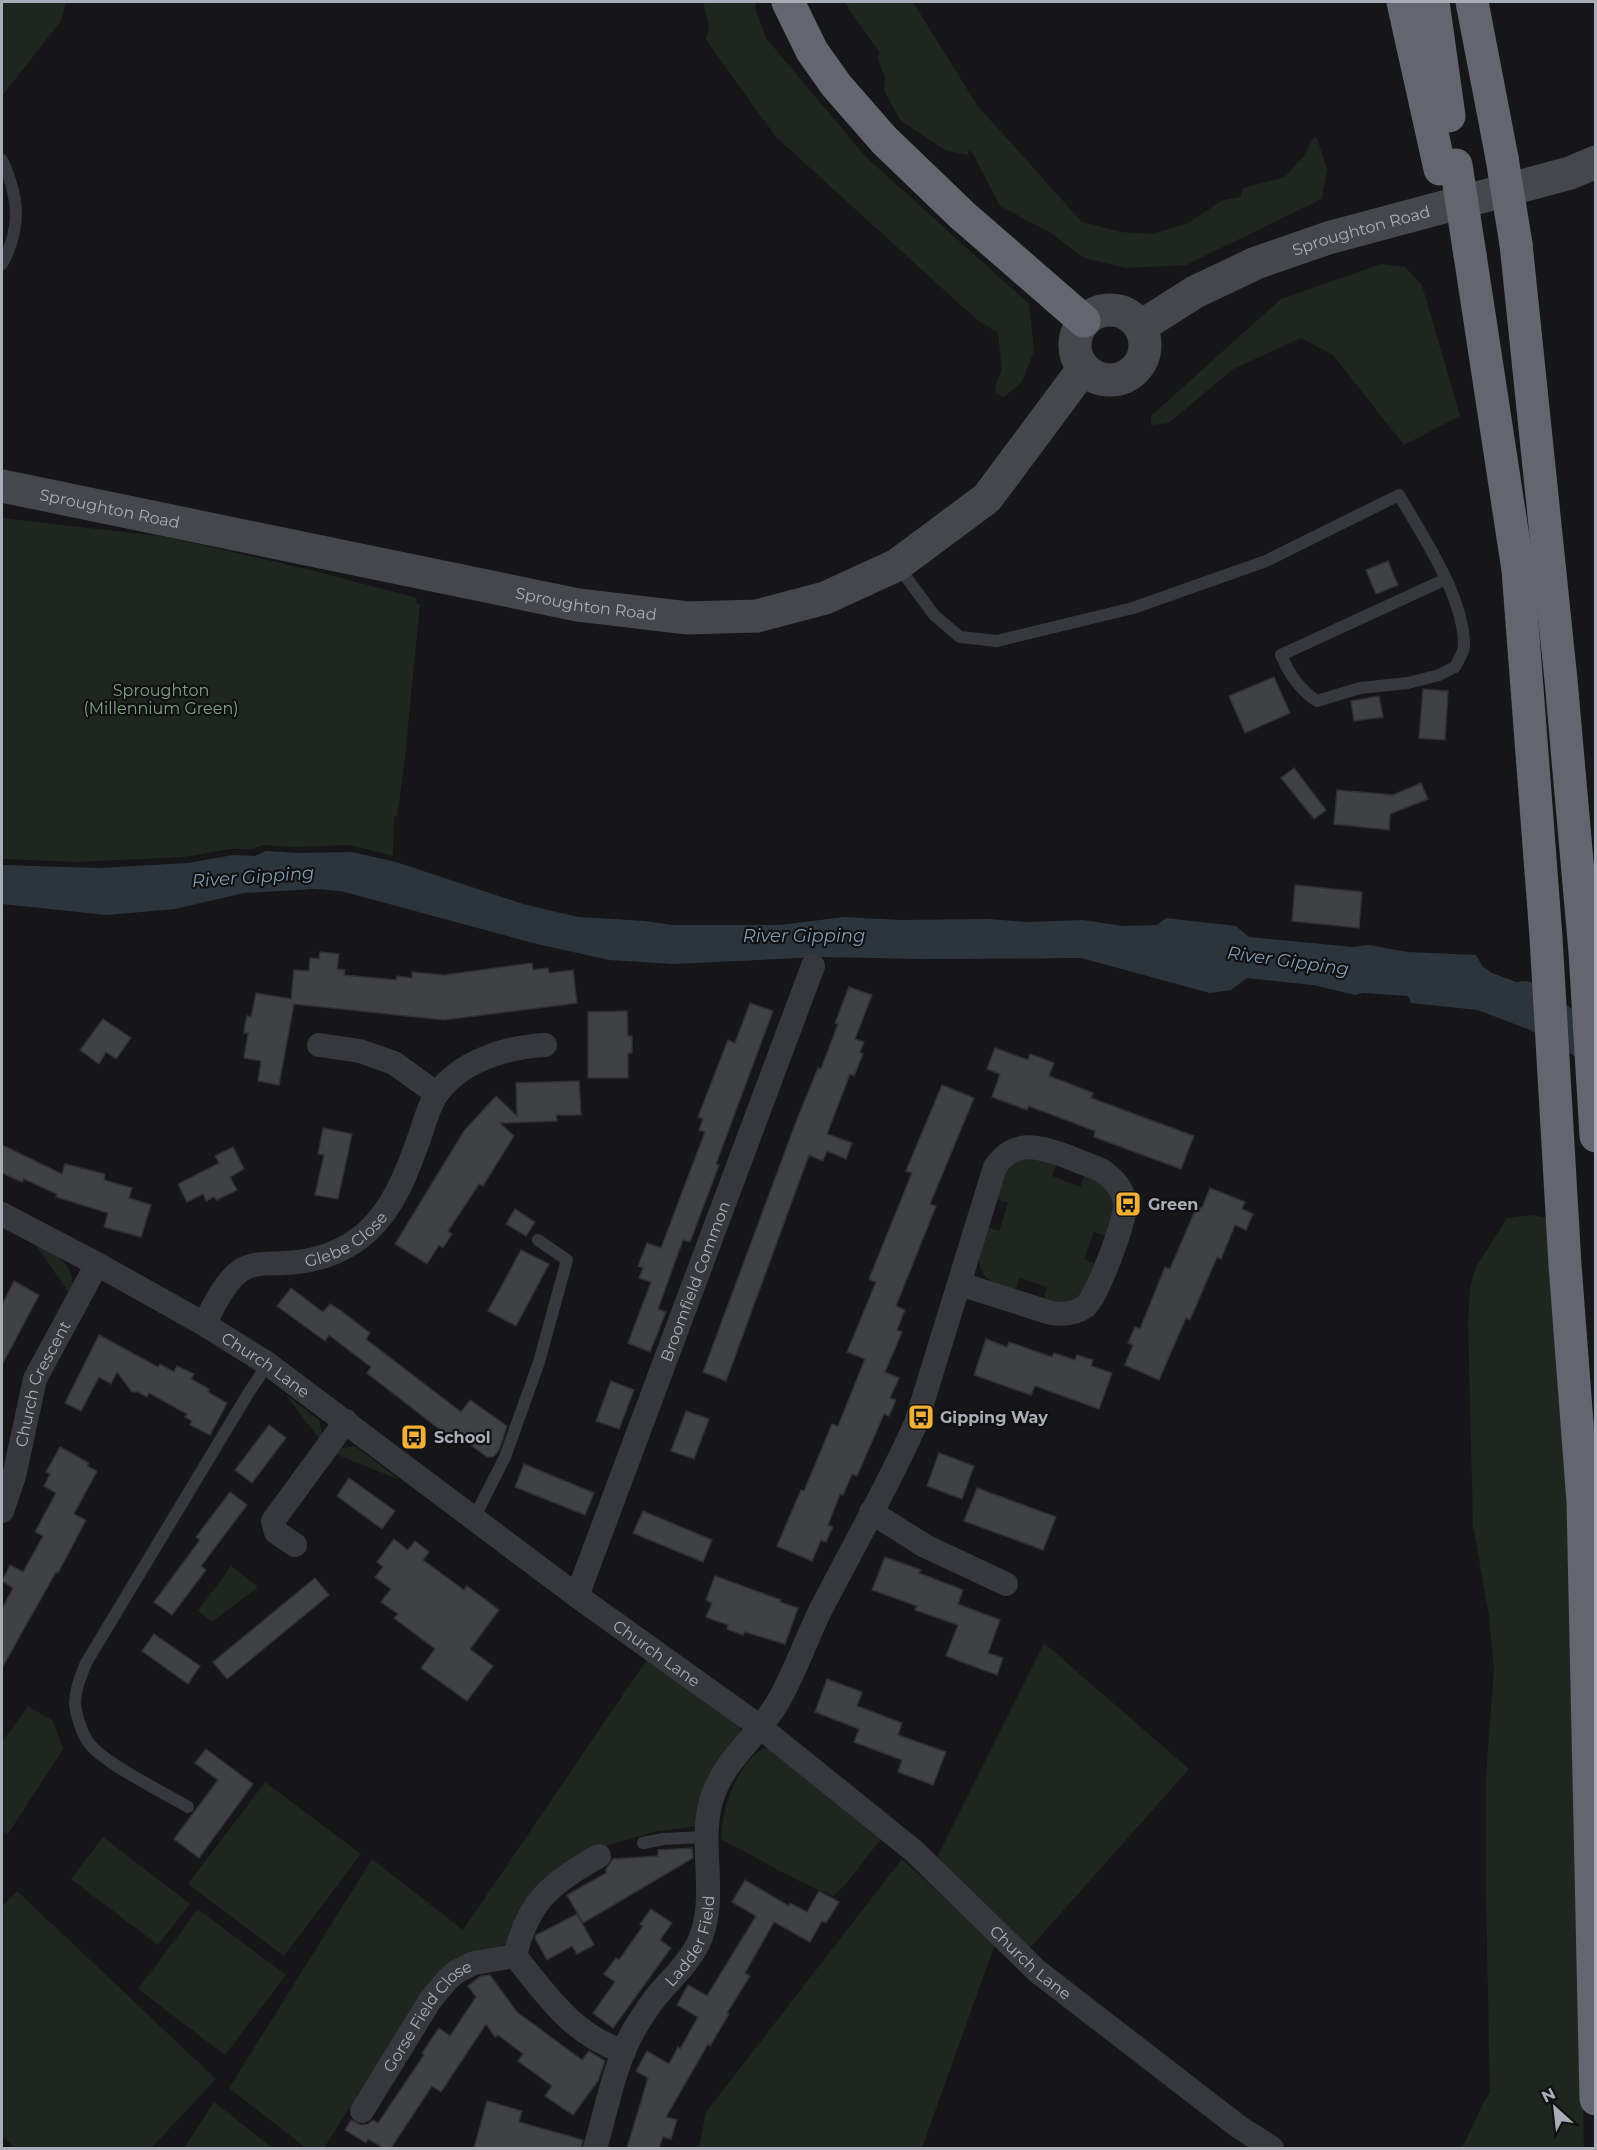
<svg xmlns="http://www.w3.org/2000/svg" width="1597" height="2150" font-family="Montserrat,sans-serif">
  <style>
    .green { fill: #1e261f }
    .water { fill: #2c353c }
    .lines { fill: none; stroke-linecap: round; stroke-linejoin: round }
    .river { stroke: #2c353c; stroke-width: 38 }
    .building { fill: #404145; stroke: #303034; stroke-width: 1.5 }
    .lane { stroke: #37383d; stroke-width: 12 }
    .street { stroke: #37383d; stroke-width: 24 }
    .secondary { stroke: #45474d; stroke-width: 33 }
    .highway { stroke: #63666e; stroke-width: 33 }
    .highway-bridge { stroke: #63666e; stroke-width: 33 }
    .labels { text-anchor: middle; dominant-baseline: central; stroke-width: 4.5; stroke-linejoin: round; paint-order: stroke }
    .street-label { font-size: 16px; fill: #a8adb8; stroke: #111113 }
    .park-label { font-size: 16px; fill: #7fa381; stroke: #111113 }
    .poi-label { font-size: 16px; font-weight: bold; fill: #a8adb8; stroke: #111113; text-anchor: start }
    .water-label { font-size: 18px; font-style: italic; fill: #7f9bb3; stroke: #111113 }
  </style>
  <rect width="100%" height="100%" fill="#161618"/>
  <g class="green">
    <polygon points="2,2 66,2 61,21 2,96"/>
    <polygon points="703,2 755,2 756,11 766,38 865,156 1029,304 1034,351 1022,382 1004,397 996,394 995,386 1002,370 998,333 976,319 776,137 706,40 709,26"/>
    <polygon points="844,2 913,2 977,105 1082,222 1121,232 1153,234 1188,223 1223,200 1240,197 1243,188 1285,177 1304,156 1313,138 1317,138 1327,169 1322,199 1186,265 1126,268 1084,258 1051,233 1000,206 972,152 968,151 968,155 945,150 900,120 884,90 885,77 877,57 880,53"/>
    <polygon points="1381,264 1405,267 1422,285 1460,416 1404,445 1333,355 1301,338 1233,369 1169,423 1151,425 1151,416 1281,299"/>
    <polygon points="2,518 167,537 307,569 417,598 416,603 420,604 404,767 397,817 394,816 393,856 349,845 295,847 263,845 252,849 230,849 185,857 76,862 2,859"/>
    <path d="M1022 1157 1058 1161 1052 1176 1080 1187 1086 1173 1095 1177 1115 1198 1109 1237 1094 1232 1084 1259 1098 1265 1077 1304 1043 1302 1047 1287 1020 1278 1014 1293C973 1276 976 1267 984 1226L999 1231 1008 1203 993 1198 1000 1177Z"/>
    <polygon points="1532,1215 1551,1219 1561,1369 1573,1645 1584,2148 1462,2148 1485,2100 1490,2093 1486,1896 1486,1776 1494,1669 1489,1616 1473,1525 1468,1322 1470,1287 1476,1267 1507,1218"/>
    <path d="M33 1241C51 1251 82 1267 69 1293Z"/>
    <polygon points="285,1394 319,1420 322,1433 321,1441"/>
    <polygon points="355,1446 400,1480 333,1453 342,1448"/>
    <polygon points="231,1566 258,1587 212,1622 198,1611"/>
    <polygon points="1044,1643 1189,1769 1029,1949 936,1859"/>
    <polygon points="648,1658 740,1728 741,1732 699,1824 693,1827 657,1831 599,1848 514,1932 506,1943 419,1999 324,2148 306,2148 229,2088 372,1859 463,1930"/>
    <polygon points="28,1706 53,1721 63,1749 8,1834 2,1831 2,1742"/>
    <path d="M767 1748 773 1750 884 1835 845 1885 833 1896 797 1880 721 1839C722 1831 722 1822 724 1815 727 1796 746 1751 767 1748Z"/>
    <polygon points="265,1782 361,1854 284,1956 188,1884"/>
    <polygon points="103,1837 190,1904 158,1945 71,1879"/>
    <polygon points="902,1859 995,1944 922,2148 699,2148 706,2112"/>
    <polygon points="17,1891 216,2079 151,2148 15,2148 2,2136 2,1907"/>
    <polygon points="198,1909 286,1975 225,2055 138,1989"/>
    <polygon points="214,2102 270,2146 281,2148 184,2148"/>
  </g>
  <polygon class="water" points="266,851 299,853 352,852 396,862 523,904 561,913 578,917 646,921 672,925 780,925 844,917 900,920 989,919 1029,922 1083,920 1123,926 1157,925 1166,918 1236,926 1249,937 1353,947 1368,945 1408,952 1476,955 1483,967 1492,973 1519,983 1537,995 1540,1036 1530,1030 1478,1010 1411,1003 1408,996 1363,993 1355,995 1313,985 1247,978 1231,990 1210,993 1081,958 924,959 820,957 674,964 609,960 537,944 341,891 314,889 244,893 175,909 107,915 2,904 2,865 100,868 188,863 233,855 255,856"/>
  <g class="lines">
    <polyline class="river" points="1525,1000 1596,1048"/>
  </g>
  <g class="building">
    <polygon points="1388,561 1398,585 1376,594 1366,570"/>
    <polygon points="1274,677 1290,713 1245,733 1229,696"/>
    <polygon points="1423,689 1448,691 1445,740 1419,738"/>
    <polygon points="1379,696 1383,717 1354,721 1351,701"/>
    <polygon points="1294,768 1326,810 1314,819 1281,778"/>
    <polygon points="1421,783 1428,799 1390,814 1389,830 1334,824 1337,790 1393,795"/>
    <polygon points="1295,885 1362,892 1359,928 1292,921"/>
    <polygon points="320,952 339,954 337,969 345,970 344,975 396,980 397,976 412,978 412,972 444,975 532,963 533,970 548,968 549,973 573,970 577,1003 444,1020 294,1004 279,1085 258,1081 261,1061 244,1058 248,1033 244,1033 245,1024 247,1016 251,1017 256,993 291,999 294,970 309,971 310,958 319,959"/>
    <polygon points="849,987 872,995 855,1039 864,1042 860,1052 863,1054 854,1076 850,1074 827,1134 852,1143 846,1159 827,1151 823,1161 809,1155 726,1381 703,1372 796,1122 818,1068 821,1069 838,1024 835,1023"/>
    <polygon points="750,1003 773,1011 716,1164 719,1165 690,1242 683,1240 658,1309 666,1312 650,1352 628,1343 651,1282 639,1278 643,1268 638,1266 647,1243 661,1248 705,1132 699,1130 703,1119 698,1117 728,1040 735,1043"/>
    <polygon points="627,1011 628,1036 632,1036 632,1053 628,1053 628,1078 588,1078 588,1012"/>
    <polygon points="103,1019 131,1038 116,1059 106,1052 99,1064 80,1050"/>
    <polygon points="995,1048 1028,1060 1030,1054 1054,1063 1049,1076 1093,1093 1091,1098 1194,1136 1181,1169 1094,1137 1095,1131 1029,1106 1027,1110 992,1097 1000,1074 987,1069"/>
    <polygon points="579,1081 581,1115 556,1115 557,1121 500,1123 514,1136 483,1186 479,1184 448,1231 452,1234 443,1248 439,1245 427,1264 395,1244 464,1131 496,1096 517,1116 516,1083"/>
    <polygon points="942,1085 974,1098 930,1204 936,1206 896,1306 905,1310 897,1330 902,1332 885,1372 899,1378 890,1398 896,1400 889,1416 884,1414 857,1476 852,1474 843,1495 840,1494 828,1525 833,1527 826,1542 821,1540 812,1561 777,1546 801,1490 804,1491 832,1424 838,1426 865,1359 847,1352 876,1282 869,1279 912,1173 906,1171"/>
    <polygon points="323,1128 352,1134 338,1199 315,1195 324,1155 318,1154"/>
    <polygon points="2,1145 62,1174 65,1164 105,1174 104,1180 132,1188 129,1198 151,1205 141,1237 104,1227 108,1213 56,1197 57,1194 24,1179 22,1182 2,1173"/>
    <polygon points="233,1147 244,1169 230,1177 237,1190 217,1200 214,1197 206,1201 203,1194 187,1202 178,1184 219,1163 215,1156"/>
    <polygon points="1210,1188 1245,1202 1242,1209 1253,1214 1246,1230 1235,1225 1221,1259 1217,1257 1190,1320 1186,1318 1159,1380 1125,1365 1133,1345 1128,1343 1135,1327 1140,1329 1165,1267 1170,1269 1197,1206 1202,1208"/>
    <polygon points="515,1209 535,1222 526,1236 506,1224"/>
    <polygon points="521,1250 549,1264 516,1326 488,1311"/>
    <polygon points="14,1281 39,1295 2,1365 2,1305"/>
    <polygon points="291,1288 323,1312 330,1304 340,1310 370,1333 366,1339 461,1412 470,1400 507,1426 499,1450 493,1457 487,1457 460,1437 456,1442 367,1373 371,1367 355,1355 329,1335 325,1341 277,1306"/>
    <polygon points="99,1335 158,1367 160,1364 174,1372 177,1366 194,1374 191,1379 209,1389 208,1392 227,1403 210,1435 190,1425 192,1421 185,1417 187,1414 149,1393 147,1397 138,1392 132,1392 117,1372 111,1384 99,1377 81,1411 65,1403"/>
    <polygon points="986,1339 1007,1347 1009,1342 1052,1357 1054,1353 1075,1360 1077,1355 1093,1360 1091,1366 1112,1373 1099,1409 1035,1386 1031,1395 974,1375"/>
    <polygon points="611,1381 634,1390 619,1429 596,1421"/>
    <polygon points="686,1411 709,1419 694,1459 671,1451"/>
    <polygon points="269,1425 286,1438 252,1483 235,1470"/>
    <polygon points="60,1447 89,1463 87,1466 97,1471 74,1514 86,1520 58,1573 56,1572 2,1668 2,1609 13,1588 2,1581 10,1565 23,1572 43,1536 35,1532 56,1493 44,1486 50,1474 46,1472"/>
    <polygon points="939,1453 974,1466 962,1499 927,1486"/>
    <polygon points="524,1464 594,1493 585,1515 515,1487"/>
    <polygon points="349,1478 395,1511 382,1529 337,1496"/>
    <polygon points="977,1488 1056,1517 1043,1550 964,1521"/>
    <polygon points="230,1492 247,1505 201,1566 206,1570 172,1615 154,1602 200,1540 196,1537"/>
    <polygon points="643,1511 712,1540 703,1562 633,1533"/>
    <polygon points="394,1539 408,1550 415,1541 429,1552 423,1560 464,1590 467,1586 499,1610 470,1649 493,1666 467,1701 421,1668 435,1649 394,1618 398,1614 381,1602 391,1589 375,1577 383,1567 377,1562"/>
    <polygon points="885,1557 921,1570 919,1573 963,1590 958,1604 1000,1620 988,1653 1003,1658 997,1675 946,1656 958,1625 915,1610 917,1606 872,1590"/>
    <polygon points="715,1576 781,1600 780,1602 798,1608 785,1644 745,1632 743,1635 727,1629 728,1625 706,1617 712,1603 706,1600"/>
    <polygon points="315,1578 329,1595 227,1679 213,1662"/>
    <polygon points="154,1634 200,1666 188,1684 142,1651"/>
    <polygon points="827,1679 862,1692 857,1706 902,1723 898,1735 946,1752 933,1785 898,1772 902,1760 854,1742 859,1729 815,1712"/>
    <polygon points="206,1749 253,1784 199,1858 174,1839 218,1780 195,1763"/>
    <polygon points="692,1848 693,1858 583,1923 567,1895 606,1873 606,1869 613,1859 658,1856 658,1850"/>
    <polygon points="745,1880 789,1906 790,1903 807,1912 819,1891 839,1902 826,1923 822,1921 810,1942 774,1922 745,1973 750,1976 727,2013 729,2014 710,2046 708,2044 666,2117 677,2120 671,2139 663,2137 659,2148 627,2148 648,2078 636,2071 647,2051 669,2064 678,2047 680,2049 698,2017 677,2005 688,1985 707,1996 756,1916 732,1902"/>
    <polygon points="651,1909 672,1923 660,1940 671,1948 613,2028 593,2013 615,1982 604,1974 616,1958 619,1960 643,1926 640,1924"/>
    <polygon points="577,1914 594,1945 577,1954 572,1946 547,1960 535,1938 536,1935"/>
    <polygon points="490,1975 517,2012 582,2060 589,2051 605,2061 598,2081 573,2115 545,2096 552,2086 518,2061 523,2054 498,2035 495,2037 486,2024 441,2092 432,2086 391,2148 384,2148 368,2139 366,2143 345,2130 351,2120 361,2125 368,2124 373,2120 378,2123 424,2055 422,2053 439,2028 450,2036 476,1997 468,1986 481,1976"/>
    <polygon points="487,2101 522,2111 519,2122 583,2140 581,2148 474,2148"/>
  </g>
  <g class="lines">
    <g class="lane">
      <path d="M2 160C19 197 22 227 2 264"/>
      <path d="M898 566 934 615 960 637 997 641 1133 608 1266 561 1399 495C1423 537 1464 596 1464 646 1464 652 1458 661 1455 667L1439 675 1408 683 1360 688 1317 701C1300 690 1289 674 1281 655L1446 579"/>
      <polyline points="474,1518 505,1457 539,1362 567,1260 538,1240"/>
      <path d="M188 1807C165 1793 103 1763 89 1743 82 1734 76 1715 75 1704 75 1689 81 1676 86 1663L249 1392 268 1364"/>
      <polyline points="643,1843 663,1839 705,1837"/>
    </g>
    <g class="street">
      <polyline points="319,1045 360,1051 394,1063 437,1094"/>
      <path id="s1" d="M2 1214 97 1264 204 1324 268 1364 577 1596 760 1727 914 1851 1037 1971 1239 2127 1272 2148"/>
      <path id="s2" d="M204 1324C214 1306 225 1280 243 1269 256 1262 270 1264 284 1263 315 1262 343 1253 367 1232 396 1205 408 1169 421 1133 425 1120 429 1106 436 1095 460 1061 506 1047 545 1045"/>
      <path id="s3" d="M2 1511 14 1476 35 1379 97 1264"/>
      <polyline points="871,1512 925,1546 1006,1584"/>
      <polyline points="295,1545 276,1532 273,1521 346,1421"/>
      <path id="s4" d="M577 1596 813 966"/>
      <path d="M599 1856C551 1883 528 1901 515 1956 548 1997 572 2034 624 2052"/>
      <path id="s5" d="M362 2111 431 1999 448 1979 456 1972 474 1963 515 1956"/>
      <path id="s6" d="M595 2148C607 2109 614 2064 635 2028 643 2015 651 2002 661 1991 674 1976 689 1962 698 1944 721 1896 695 1841 714 1792 728 1756 761 1733 779 1700 796 1670 806 1639 821 1609 853 1547 888 1486 916 1423L995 1167C1015 1139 1038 1146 1066 1156 1077 1161 1089 1165 1101 1170 1113 1178 1123 1188 1125 1203 1127 1218 1097 1296 1086 1306 1075 1314 1063 1315 1051 1313L960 1284"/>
    </g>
    <g class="secondary">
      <circle cx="1110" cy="345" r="35"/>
      <path id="s7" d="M1140 327 1195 292 1256 263 1328 238 1570 173 1596 162"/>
      <path id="s8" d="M2 486 578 605 688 618 757 616 825 598 897 565 987 498 1083 369"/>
    </g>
    <g class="highway">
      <polyline points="788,2 812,51 836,85 884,140 962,215 1084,321"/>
      <polyline points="1403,2 1440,169"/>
      <polyline points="1433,2 1449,116"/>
      <polyline points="1472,2 1502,158"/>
      <polyline points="1516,244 1561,680 1585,952 1596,1136"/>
      <polyline points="1470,255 1518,570 1546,937 1565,1265 1583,1502 1596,2099"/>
    </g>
    <g class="highway-bridge">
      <polyline points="1502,158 1516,244"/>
      <polyline points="1456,165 1470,255"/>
    </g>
  </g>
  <defs>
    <symbol id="bus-square" viewBox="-11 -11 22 22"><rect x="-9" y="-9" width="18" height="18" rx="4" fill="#f2b134" stroke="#111113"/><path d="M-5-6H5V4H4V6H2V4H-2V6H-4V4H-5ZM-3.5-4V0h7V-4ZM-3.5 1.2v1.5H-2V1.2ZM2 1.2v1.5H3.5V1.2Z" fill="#111"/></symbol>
  </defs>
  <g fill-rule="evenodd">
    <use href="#bus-square" x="1113" y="1189" width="30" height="30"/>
    <use href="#bus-square" x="906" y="1402" width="30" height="30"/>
    <use href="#bus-square" x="399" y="1422" width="30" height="30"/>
  </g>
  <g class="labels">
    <g class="street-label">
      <text stroke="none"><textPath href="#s7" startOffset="243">Sproughton Road</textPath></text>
      <text stroke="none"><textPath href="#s8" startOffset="110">Sproughton Road</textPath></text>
      <text stroke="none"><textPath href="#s8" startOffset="596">Sproughton Road</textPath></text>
      <text stroke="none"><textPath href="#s2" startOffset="178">Glebe Close</textPath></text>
      <text stroke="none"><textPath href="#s4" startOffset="336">Broomfield Common</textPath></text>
      <text stroke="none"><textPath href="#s1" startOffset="304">Church Lane</textPath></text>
      <text stroke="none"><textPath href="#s3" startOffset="134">Church Crescent</textPath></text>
      <text stroke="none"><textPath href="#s1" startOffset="790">Church Lane</textPath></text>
      <text stroke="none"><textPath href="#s6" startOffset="232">Ladder Field</textPath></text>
      <text stroke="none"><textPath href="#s1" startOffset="1276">Church Lane</textPath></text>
      <text stroke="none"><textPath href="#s5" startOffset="116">Gorse Field Close</textPath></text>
    </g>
    <g class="park-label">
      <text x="161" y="690">Sproughton<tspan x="161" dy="18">(Millennium Green)</tspan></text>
    </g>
    <g class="poi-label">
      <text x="1148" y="1204">Green</text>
      <text x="940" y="1417">Gipping Way</text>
      <text x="434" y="1437">School</text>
    </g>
    <g class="water-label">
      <text transform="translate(253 877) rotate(-4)">River Gipping</text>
      <text x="804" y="936">River Gipping</text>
      <text transform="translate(1288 961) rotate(8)">River Gipping</text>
    </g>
  </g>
  <rect width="1597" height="2150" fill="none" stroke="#a8adb8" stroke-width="6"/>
  <g transform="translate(1555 2108) rotate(333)" stroke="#111113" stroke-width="4.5" paint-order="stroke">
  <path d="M0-4.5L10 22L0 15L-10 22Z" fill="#a8adb8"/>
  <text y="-9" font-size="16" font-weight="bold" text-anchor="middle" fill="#a8adb8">N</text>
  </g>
</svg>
